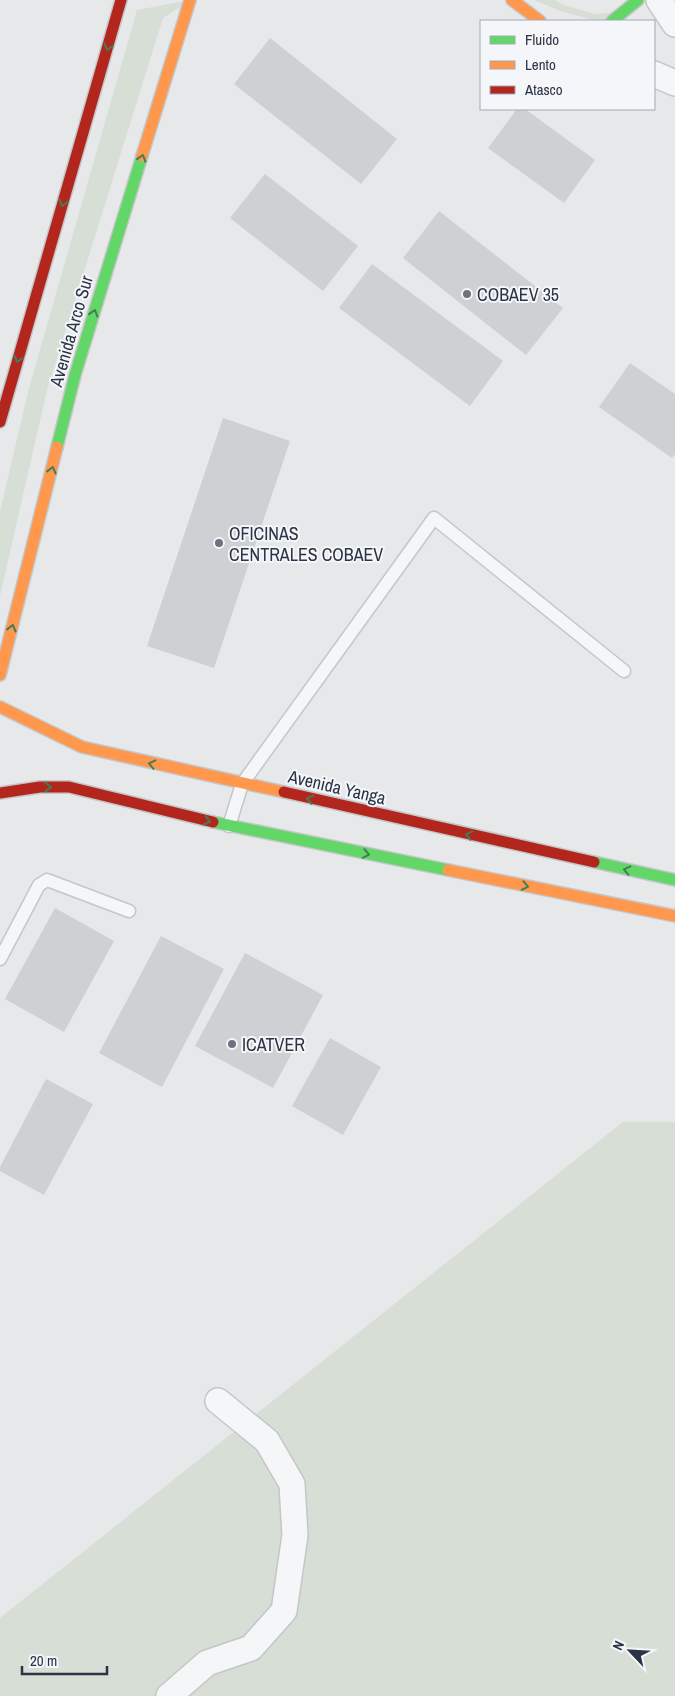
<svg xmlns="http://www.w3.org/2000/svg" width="675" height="1696" font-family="'Archivo Narrow',sans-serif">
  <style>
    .green { fill: #d6ded6 }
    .building { fill: #ced0d3 }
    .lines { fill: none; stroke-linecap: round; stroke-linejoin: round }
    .lane-casing { stroke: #c4c6c8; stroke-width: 15 }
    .street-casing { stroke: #c4c6c8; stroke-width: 28 }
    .fast-casing { stroke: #c4c6c8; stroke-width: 14 }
    .slow-casing { stroke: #c4c6c8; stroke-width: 14 }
    .jam-casing { stroke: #c4c6c8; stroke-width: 14 }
    .lane { stroke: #f5f6f7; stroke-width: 12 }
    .street { stroke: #f5f6f7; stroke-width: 25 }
    .fast { stroke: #63d668; stroke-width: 11 }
    .slow { stroke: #ff974d; stroke-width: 11 }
    .jam { stroke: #b3261e; stroke-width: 11 }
    .oneway { stroke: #447d55 }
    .poi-dot { fill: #6c737f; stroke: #f4f6f9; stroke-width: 2 }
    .labels { text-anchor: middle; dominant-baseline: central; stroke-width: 4; stroke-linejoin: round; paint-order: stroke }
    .poi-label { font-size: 18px; fill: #2b3445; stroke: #f4f6f9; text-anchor: start }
    .street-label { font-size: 18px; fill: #2b3445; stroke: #f4f6f9 }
  </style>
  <rect width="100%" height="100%" fill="#e6e8ea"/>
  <g class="green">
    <polygon points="534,0 555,0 564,5 595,14 623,12 627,18 593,20 560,11"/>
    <polygon points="180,2 187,3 163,18 47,390 0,596 0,512 29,388 137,10"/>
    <polygon points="623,1122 675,1122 675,1696 0,1696 0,1618"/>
  </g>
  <g class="building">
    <polygon points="270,38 397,139 361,184 234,84"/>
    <polygon points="517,109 525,109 595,160 564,203 488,148"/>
    <polygon points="265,174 358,246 323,291 230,218"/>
    <polygon points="439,211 563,308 526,355 403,258"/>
    <polygon points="372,264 503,361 470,406 339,308"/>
    <polygon points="630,363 675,394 675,454 672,458 599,407"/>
    <polygon points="223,418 290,441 214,668 147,646"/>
    <polygon points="55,908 114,941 64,1032 5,999"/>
    <polygon points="161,936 224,969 162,1087 99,1053"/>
    <polygon points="245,953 323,995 273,1088 195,1046"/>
    <polygon points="330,1038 381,1067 343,1135 292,1106"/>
    <polygon points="46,1079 93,1104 44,1195 0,1171 0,1167"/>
  </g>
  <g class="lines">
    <defs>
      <g id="lane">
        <polyline points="229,826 242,784 434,518 624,671"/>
        <polyline points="0,959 39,885 47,880 129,911"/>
      </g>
      <g id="street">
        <polyline points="659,0 675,24"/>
        <polyline points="654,74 675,83"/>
        <polyline points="169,1696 207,1663 251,1648 284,1611 295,1535 292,1484 267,1441 218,1401"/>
      </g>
      <g id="fast">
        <polyline points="612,21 638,0"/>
        <polyline points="57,447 75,375 142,156"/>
        <polyline points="213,822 448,870"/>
        <polyline points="594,862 675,880"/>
      </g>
      <g id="slow">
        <polyline points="512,0 540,21"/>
        <polyline points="142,156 190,0"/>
        <polyline points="0,675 57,447"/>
        <polyline points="0,707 82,747 284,792"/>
        <polyline points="448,870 675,916"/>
      </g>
      <g id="jam">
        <polyline points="0,422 121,0"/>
        <polyline points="284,792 594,862"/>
        <polyline points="0,793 40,787 69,787 213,822"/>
      </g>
    </defs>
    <use href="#lane" class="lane-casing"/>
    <use href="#street" class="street-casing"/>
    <use href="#fast" class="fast-casing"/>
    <use href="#slow" class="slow-casing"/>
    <use href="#jam" class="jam-casing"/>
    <use href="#lane" class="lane"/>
    <use href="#street" class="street"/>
    <use href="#fast" class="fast"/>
    <use href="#slow" class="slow"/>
    <use href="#jam" class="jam"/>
  </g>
  <defs><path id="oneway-chevron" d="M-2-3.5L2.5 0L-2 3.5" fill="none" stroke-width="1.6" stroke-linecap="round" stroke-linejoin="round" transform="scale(1.25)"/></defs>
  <g class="oneway">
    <use href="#oneway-chevron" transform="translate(108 47) rotate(106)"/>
    <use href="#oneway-chevron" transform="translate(142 158) rotate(-73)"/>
    <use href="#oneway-chevron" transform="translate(63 203) rotate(106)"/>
    <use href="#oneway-chevron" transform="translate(94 313) rotate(-73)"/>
    <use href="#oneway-chevron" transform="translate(18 359) rotate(106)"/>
    <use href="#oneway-chevron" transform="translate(52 470) rotate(-76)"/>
    <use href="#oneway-chevron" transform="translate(12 628) rotate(-76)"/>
    <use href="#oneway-chevron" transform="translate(152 764) rotate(-167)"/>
    <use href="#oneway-chevron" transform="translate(48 787)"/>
    <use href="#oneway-chevron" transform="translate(310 799) rotate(-167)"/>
    <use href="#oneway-chevron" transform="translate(207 821) rotate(14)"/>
    <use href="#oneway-chevron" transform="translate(469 835) rotate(-167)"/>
    <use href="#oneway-chevron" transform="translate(366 854) rotate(11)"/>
    <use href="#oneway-chevron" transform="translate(627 870) rotate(-167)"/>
    <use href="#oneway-chevron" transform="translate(525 886) rotate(11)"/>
  </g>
  <g class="poi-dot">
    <circle cx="467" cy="294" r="5"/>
    <circle cx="219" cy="543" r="5"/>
    <circle cx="232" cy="1044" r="5"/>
  </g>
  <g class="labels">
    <g class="poi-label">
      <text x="477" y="294">COBAEV 35</text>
      <text x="229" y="533">OFICINAS<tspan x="229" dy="21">CENTRALES COBAEV</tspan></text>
      <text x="242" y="1044">ICATVER</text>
    </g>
    <g class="street-label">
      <text transform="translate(71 331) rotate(-74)">Avenida Arco Sur</text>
      <text transform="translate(337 787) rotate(13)">Avenida Yanga</text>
    </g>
  </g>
  <rect x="480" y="20" width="175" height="90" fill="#f4f6f9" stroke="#a4a8b1"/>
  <rect x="490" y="36" width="25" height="8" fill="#63d668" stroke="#a4a8b1"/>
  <text x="525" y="45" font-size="15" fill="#2b3445">Fluido</text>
  <rect x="490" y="61" width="25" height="8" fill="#ff974d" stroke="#a4a8b1"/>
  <text x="525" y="70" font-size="15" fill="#2b3445">Lento</text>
  <rect x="490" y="86" width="25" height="8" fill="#b3261e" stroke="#a4a8b1"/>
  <text x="525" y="95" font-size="15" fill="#2b3445">Atasco</text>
  <g transform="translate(630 1651) rotate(295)" stroke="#f4f6f9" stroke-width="4" paint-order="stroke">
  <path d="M0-4L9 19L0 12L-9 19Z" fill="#2b3445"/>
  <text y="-8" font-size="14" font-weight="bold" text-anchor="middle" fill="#2b3445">N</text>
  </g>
  <path d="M22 1666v8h85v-8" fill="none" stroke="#2b3445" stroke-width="2.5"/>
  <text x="30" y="1666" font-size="15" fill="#2b3445" stroke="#f4f6f9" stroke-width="4" paint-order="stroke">20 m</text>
</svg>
